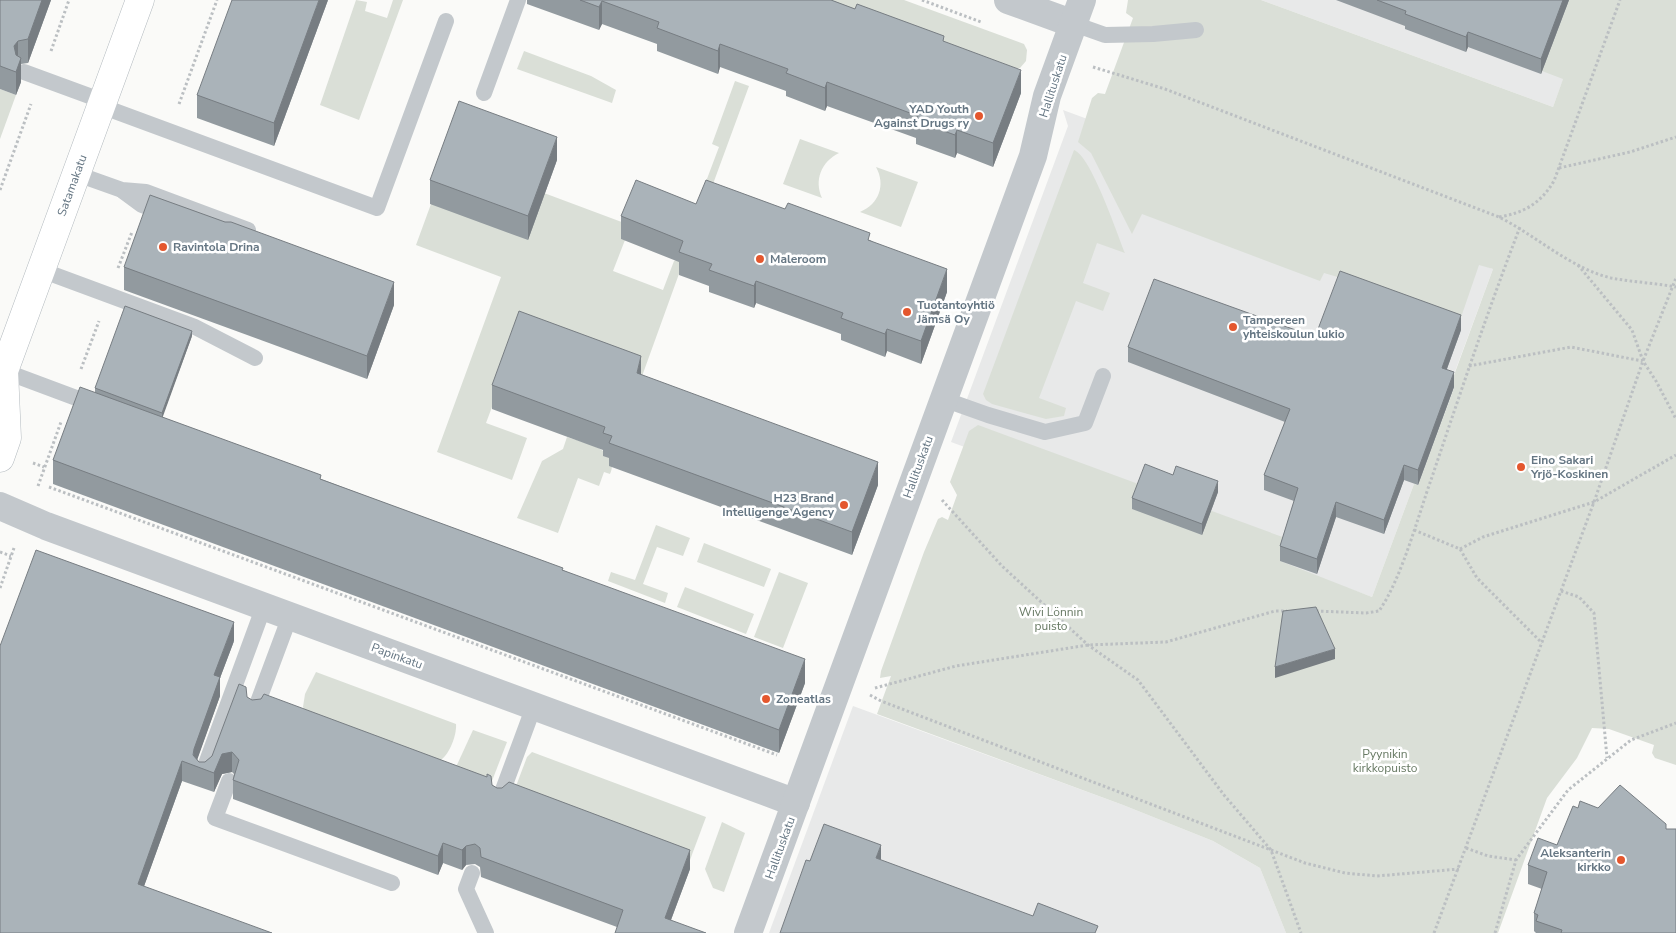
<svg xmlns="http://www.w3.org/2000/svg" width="1676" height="933" font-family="'Nunito Sans',sans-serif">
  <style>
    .built { fill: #e8e9e9 }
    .green { fill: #dadfd7 }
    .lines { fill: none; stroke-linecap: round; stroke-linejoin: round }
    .secondary-casing { stroke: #b3babf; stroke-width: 29 }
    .path { stroke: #bbbfc2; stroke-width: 3; stroke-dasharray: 2.5 2.5; stroke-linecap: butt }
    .lane { stroke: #c3c8cc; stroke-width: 16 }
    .street { stroke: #c3c8cc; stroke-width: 28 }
    .secondary { stroke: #fff; stroke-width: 28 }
    .wall { fill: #929a9f }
    .shaded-wall { fill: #777d82 }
    .building { fill: #aab3b9; stroke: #777d82 }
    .poi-dot { fill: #e4572e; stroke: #fff; stroke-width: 2 }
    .labels { text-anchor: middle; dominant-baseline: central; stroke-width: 5; stroke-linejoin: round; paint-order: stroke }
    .street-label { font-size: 12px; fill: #657683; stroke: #fff }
    .poi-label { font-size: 12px; font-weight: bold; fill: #657683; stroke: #fff; text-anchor: start }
    .park-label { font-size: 12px; fill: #687a64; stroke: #fff }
  </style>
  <rect width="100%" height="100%" fill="#fafaf8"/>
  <g class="built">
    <polygon points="1261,0 1592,0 1553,107"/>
    <polygon points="1063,110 1493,269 1450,385 1454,387 1418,485 1414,484 1372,597 951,442 1068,126"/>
    <polygon points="853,706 1123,805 1213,841 1260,868 1286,933 769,933"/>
  </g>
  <g class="green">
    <polygon points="356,0 367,2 365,11 387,18 393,0 403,0 359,120 320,105"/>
    <polygon points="829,0 904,0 1024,44 1027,50 1026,61 1020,68 1014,68"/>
    <polygon points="1128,0 1261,0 1553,107 1563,79 1542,71 1569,0 1676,0 1676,765 1655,758 1652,753 1654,745 1609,729 1592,728 1577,758 1547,798 1498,933 1286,933 1260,868 1213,841 1123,805 877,714 891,676 880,678 881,671 924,552 938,519 942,517 948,520 957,495 950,482 969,431 978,425 1288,539 1280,561 1372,597 1414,484 1418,485 1454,388 1450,386 1493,269 1479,265 1457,329 1341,278 1324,273 1320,281 1142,214 1132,234 1091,153 1078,142 1092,98 1098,93 1105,94 1133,18 1126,13"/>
    <polygon points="524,51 591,76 616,90 612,103 517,69"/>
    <polygon points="735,81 749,86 706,203 699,200 719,147 712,144"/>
    <polygon points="0,89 16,95 0,139"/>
    <path d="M800 139 839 153C821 162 814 180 822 198L783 184Z"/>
    <path d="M1074 150C1091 156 1117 233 1125 253L1097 243 1083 283 1110 293 1103 311 1076 301 1039 398 1066 408 1064 416 1046 419 992 404 986 400 983 394Z"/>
    <path d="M876 167 918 182 901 227 860 212C879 204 886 185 876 167Z"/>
    <polygon points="544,193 627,224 621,239 625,240 613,271 663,290 674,261 680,258 684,260 641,379 519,335 486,423 527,438 512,480 437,452 501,277 416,245 431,204"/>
    <path d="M567 437C584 443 621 449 610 474L604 472 599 486 578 478 558 533 517 518 542 461 563 449Z"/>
    <polygon points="656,525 690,538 683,556 657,547 643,584 668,593 665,603 608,581 611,572 635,580"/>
    <polygon points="704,543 771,569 764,587 697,562"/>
    <polygon points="779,572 808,583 783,648 754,637"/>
    <polygon points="685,587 754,614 746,634 677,607"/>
    <path d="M316 672 456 724C457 735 449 756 439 761L306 712 303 707 305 694Z"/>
    <polygon points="473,730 507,742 492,781 456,767"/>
    <polygon points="532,752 706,817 687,868 510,802 527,757"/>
    <polygon points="722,822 745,833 724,892 713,888 705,869"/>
  </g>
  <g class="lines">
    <defs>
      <g id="secondary">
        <path id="s1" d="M0 458 7 438 4 371 140 0"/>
      </g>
    </defs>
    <use href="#secondary" class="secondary-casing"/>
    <g class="path">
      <polyline points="922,0 981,22"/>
      <polyline points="51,51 69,0"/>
      <path d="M1093 67 1165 89 1499 217C1535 235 1570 268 1611 278 1632 282 1655 283 1676 287"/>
      <polyline points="179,104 217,0"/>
      <polyline points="1559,168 1630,152 1676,137"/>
      <polyline points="0,190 31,104"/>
      <path d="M1499 217C1524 213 1541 203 1554 181L1620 0"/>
      <polyline points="1578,265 1632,330 1643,361 1656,381 1676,419"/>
      <polyline points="118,268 132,232"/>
      <polyline points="1469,366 1571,347 1642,361"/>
      <polyline points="81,369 99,321"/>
      <polyline points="33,463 44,467"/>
      <polyline points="38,486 61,422"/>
      <polyline points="49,487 777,755"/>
      <polyline points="942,500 1002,566 1088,645 1138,680 1224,795 1271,850 1301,933"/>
      <polyline points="1414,530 1460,549 1477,578 1542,643"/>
      <polyline points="1460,549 1483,537 1594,502 1676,455"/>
      <polyline points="0,552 11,556"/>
      <polyline points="0,588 14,548"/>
      <polyline points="1561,591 1579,597 1594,613 1607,758"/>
      <path d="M1316 611 1366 613 1379 611C1402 578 1418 516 1432 477 1460 394 1488 310 1520 227"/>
      <polyline points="875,688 956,666 1088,645 1166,642 1275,611 1287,611"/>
      <polyline points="870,695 881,701 1305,863 1345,873 1377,876 1459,869"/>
      <polyline points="1466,848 1488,856 1516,860"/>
      <polyline points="1434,933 1594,502 1643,361 1676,278"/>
      <polyline points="1495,933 1516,860 1568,790 1631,740 1676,723"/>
    </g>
    <g class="lane">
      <polyline points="1074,24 1105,35 1153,34 1196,30"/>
      <polyline points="24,72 103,101"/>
      <polyline points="484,93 518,0"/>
      <polyline points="101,106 377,208 446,21"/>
      <polyline points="77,174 122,190 146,192 248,230"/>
      <polyline points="123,191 142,205 167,214"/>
      <polyline points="41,270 195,327 255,358"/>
      <polyline points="4,371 95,405"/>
      <polyline points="943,399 988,415 1045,432 1085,423 1103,376"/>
      <polyline points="255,710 290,616"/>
      <polyline points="203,772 264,606"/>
      <polyline points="229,781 215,818 392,883"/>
      <polyline points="500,798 534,706"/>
      <polyline points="472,873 466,889 486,933"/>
    </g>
    <g class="street">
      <polyline points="1008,0 1074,24"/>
      <polyline points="0,506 46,526 796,803"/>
      <polyline points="748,933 1033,156 1047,96 1082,0"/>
    </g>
    <use href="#secondary" class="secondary"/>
  </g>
  <g class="wall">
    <polygon points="0,0 51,0 28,63 21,64 21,82 16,95 0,89"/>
    <polygon points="328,0 274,146 197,118 197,95"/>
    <polygon points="527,0 831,0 944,42 1021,93 993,167 957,153 955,158 916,144 916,138 827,106 825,111 786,96 786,91 720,67 718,74 657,51 657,44 602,24 599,30 527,4"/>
    <polygon points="1336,0 1569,0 1541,74 1468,47 1466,52 1405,29 1405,26"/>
    <polygon points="557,160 528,240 430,204 430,180"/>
    <polygon points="696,204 870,240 947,292 921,364 887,351 885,357 841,340 841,334 756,303 754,308 709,292 709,286 679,275 679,262 621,239 621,216"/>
    <polygon points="124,267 394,305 367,379 124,290"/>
    <polygon points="1461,330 1447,369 1454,387 1418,485 1404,480 1384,534 1336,517 1317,574 1280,561 1280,546 1294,501 1264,490 1264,475 1285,422 1128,362 1128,347"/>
    <polygon points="192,336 162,417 321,479 563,570 805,683 779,753 53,484 53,460 95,392 95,388"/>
    <polygon points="641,375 878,485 852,555 609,466 609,458 603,456 603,450 492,409 492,385"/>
    <polygon points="1218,492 1202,535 1132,509 1132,498"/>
    <polygon points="234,641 220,678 220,696 197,759 199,762 205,762 212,756 247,697 252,700 492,785 497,788 690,869 671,920 617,927 481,877 480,867 475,864 466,865 462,870 443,863 438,875 233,799 233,780 234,774 232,772 222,774 214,792 182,781 144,886 0,933"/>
    <polygon points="1578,808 1666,829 1676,933 1536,933 1534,931 1534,913 1542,889 1528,884 1528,865 1557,845"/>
  </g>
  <g class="shaded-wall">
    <polygon points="42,0 51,0 28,63 28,39"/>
    <polygon points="319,0 328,0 274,146 274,123"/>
    <polygon points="1563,0 1569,0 1541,74 1541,59"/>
    <polygon points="602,1 602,24 599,30 599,7"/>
    <polygon points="1468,32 1468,47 1466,52 1466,37"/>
    <polygon points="18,41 18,64 14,46"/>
    <polygon points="720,44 720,67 718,74 718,51"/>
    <polygon points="21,58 21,82 16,95 16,72"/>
    <polygon points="1021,70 1021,93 993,167 993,143"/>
    <polygon points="827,82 827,106 825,111 825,88"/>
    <polygon points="957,130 957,153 955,158 955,135"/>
    <polygon points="557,137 557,160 528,240 528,216"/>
    <polygon points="947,269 947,292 921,364 921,341"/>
    <polygon points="756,281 756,303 754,308 754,286"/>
    <polygon points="394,282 394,305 367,379 367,356"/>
    <polygon points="1461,315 1461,330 1442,382 1442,368"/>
    <polygon points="887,329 887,351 885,357 885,334"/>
    <polygon points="192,331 192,336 162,419 162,413"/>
    <polygon points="641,356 641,379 637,373"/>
    <polygon points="1454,372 1454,387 1418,485 1418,470"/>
    <polygon points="878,462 878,485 852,555 852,532"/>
    <polygon points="1404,465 1404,480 1384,534 1384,520"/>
    <polygon points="1218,481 1218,492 1202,535 1202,524"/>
    <polygon points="1336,502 1336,517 1317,574 1317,559"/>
    <polygon points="234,622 234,641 220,678 220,696 195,766 193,765 194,749 214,675"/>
    <polygon points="1335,649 1335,659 1275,678 1275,667"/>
    <polygon points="805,659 805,683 779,753 779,730"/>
    <polygon points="232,752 232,772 222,774 214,792 214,773 222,754"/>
    <polygon points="182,761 182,781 138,903 138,884"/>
    <polygon points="443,843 443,863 438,875 438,856"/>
    <polygon points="881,845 881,860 876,858"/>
    <polygon points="466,846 466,865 462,870 462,850"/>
    <polygon points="690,850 690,869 666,933 665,918"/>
  </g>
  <g class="building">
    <polygon points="0,0 42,0 28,39 18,41 14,46 16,55 21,58 16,72 0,66"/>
    <polygon points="232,0 319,0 274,123 197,95"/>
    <polygon points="580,0 831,0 855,9 857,4 944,36 943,41 1021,70 993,143 957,130 955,135 916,121 918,116 827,82 825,88 786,73 788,69 720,44 718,51 657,28 659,22 602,1 599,7"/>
    <polygon points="1377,0 1563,0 1541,59 1468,32 1466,37 1405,14 1406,11"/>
    <polygon points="459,101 557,137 528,216 430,180"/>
    <polygon points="636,180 696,204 706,180 785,209 788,203 870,233 868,240 947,269 921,341 887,329 885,334 841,318 843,313 756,281 754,286 709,270 712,264 679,252 683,241 621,216"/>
    <polygon points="150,195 225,222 231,222 394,282 367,356 124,267"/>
    <polygon points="1340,271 1461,315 1442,368 1454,372 1418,470 1404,465 1384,520 1336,502 1317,559 1280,546 1298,488 1264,475 1290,409 1128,347 1154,279 1315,337"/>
    <polygon points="125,306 192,331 162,413 95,388"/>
    <polygon points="519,311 641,356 637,373 878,462 852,532 609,443 612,436 603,433 605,427 492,385"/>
    <polygon points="80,387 321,475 320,479 563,568 562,570 805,659 779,730 53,460"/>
    <polygon points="1145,464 1173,475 1176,466 1218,481 1202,524 1132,498"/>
    <polygon points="36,550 234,622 214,675 220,677 194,749 193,755 199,762 205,762 212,756 239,684 246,687 247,697 252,700 261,699 264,694 487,777 487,774 491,776 492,785 497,788 502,788 509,782 690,850 665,918 706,933 615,933 623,910 481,857 480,848 475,844 466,846 462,850 443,843 438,856 233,780 239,760 232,752 222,754 214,773 182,761 138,884 272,933 0,933 0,646"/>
    <polygon points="1316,607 1335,649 1275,667 1283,611"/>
    <polygon points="1620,785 1666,824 1666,829 1676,829 1676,933 1561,933 1562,930 1536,921 1538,915 1534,913 1547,872 1528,865 1538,838 1557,845 1573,806 1578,808 1580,801 1598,808"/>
    <polygon points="824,824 881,845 876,858 1033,916 1038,903 1098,926 1095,933 780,933 806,860 810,861"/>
  </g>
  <g class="poi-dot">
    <circle cx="979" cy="116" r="5"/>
    <circle cx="163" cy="247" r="5"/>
    <circle cx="760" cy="259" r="5"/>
    <circle cx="907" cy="312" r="5"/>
    <circle cx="1233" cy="327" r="5"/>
    <circle cx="1521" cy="467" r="5"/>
    <circle cx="844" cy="505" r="5"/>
    <circle cx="766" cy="699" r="5"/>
    <circle cx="1621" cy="860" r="5"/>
  </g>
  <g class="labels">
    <g class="street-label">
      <text transform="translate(1053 86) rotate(-72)">Hallituskatu</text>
      <text stroke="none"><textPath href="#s1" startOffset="286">Satamakatu</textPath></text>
      <text transform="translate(918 467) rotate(-70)">Hallituskatu</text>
      <text transform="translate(397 656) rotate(20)">Papinkatu</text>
      <text transform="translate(780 848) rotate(-70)">Hallituskatu</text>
    </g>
    <g class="poi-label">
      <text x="969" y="109" text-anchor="end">YAD Youth<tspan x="969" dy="14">Against Drugs ry</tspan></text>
      <text x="173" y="247">Ravintola Drina</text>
      <text x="770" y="259">Maleroom</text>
      <text x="917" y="305">Tuotantoyhtiö<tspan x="917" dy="14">Jämsä Oy</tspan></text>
      <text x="1243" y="320">Tampereen<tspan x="1243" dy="14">yhteiskoulun lukio</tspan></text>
      <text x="1531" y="460">Eino Sakari<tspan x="1531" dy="14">Yrjö-Koskinen</tspan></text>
      <text x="834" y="498" text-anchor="end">H23 Brand<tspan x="834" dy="14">Intelligenge Agency</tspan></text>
      <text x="776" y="699">Zoneatlas</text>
      <text x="1611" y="853" text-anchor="end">Aleksanterin<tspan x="1611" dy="14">kirkko</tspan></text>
    </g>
    <g class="park-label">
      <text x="1051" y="612">Wivi Lönnin<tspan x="1051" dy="14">puisto</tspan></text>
      <text x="1385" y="754">Pyynikin<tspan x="1385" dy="14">kirkkopuisto</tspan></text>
    </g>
  </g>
</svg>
